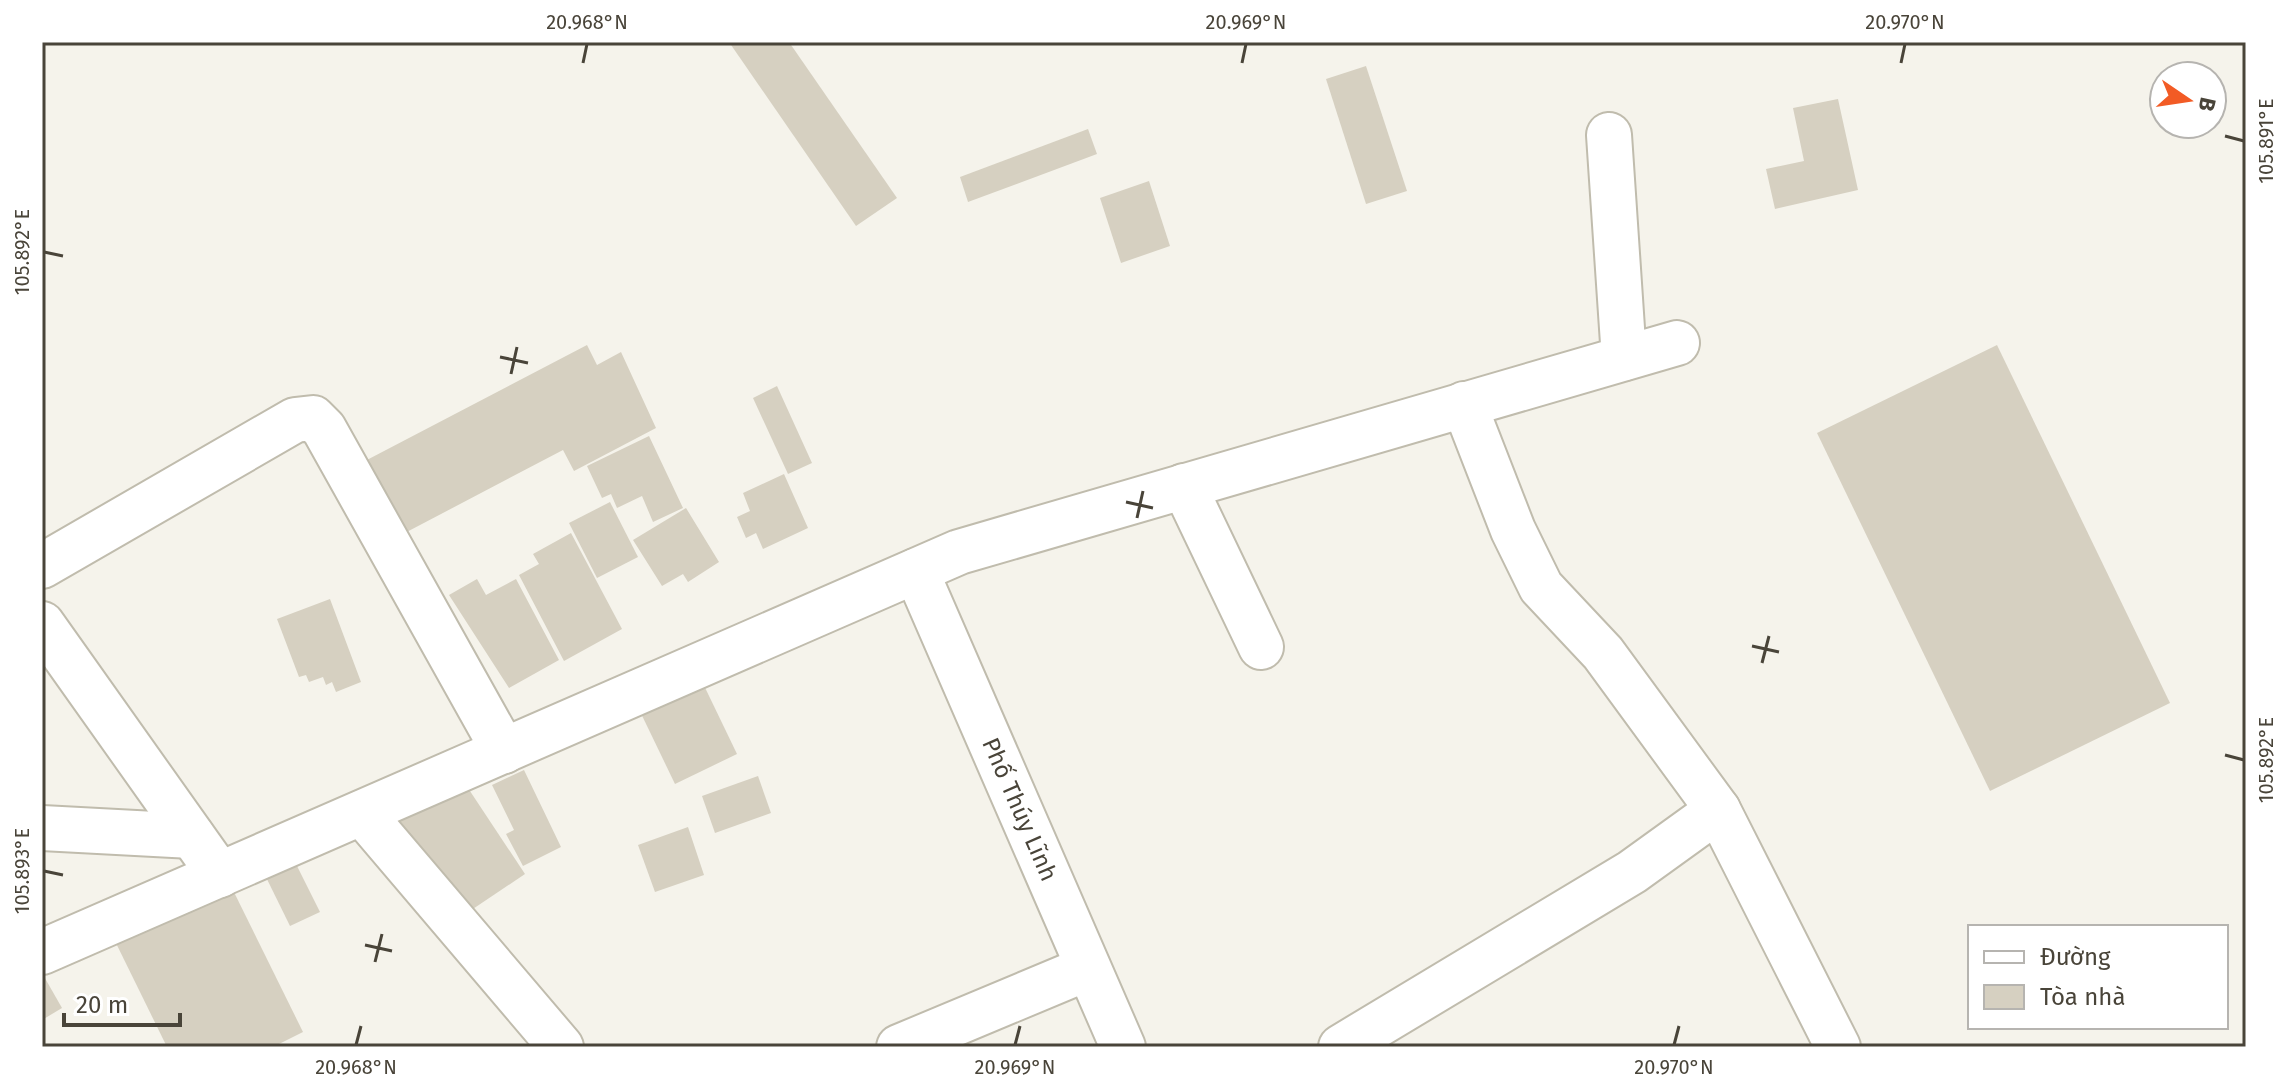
<svg xmlns="http://www.w3.org/2000/svg" width="2288" height="1089" font-family="'Fira Sans',sans-serif">
  <style>
    .building { fill: #d6d0c1 }
    .lines { fill: none; stroke-linecap: round; stroke-linejoin: round }
    .minor-casing { stroke: #c0bcad; stroke-width: 48 }
    .minor { stroke: #fff; stroke-width: 44 }
    .ticks { fill: none; stroke: #494439; stroke-width: 3 }
    .labels { text-anchor: middle; dominant-baseline: central; stroke-width: 6; stroke-linejoin: round; paint-order: stroke }
    .street-label { font-size: 24px; fill: #494439; stroke: #fff }
    .neatline { fill: none; stroke: #494439; stroke-width: 3 }
    .ticks-label { font-size: 20px; text-anchor: middle; fill: #494439 }
  </style>
  <rect width="100%" height="100%" fill="#f5f3eb"/>
  <g class="building">
    <polygon points="729,42 789,42 897,198 856,226"/>
    <polygon points="1366,66 1407,191 1366,204 1326,79"/>
    <polygon points="1838,99 1858,190 1775,209 1766,169 1804,161 1793,108"/>
    <polygon points="1088,129 1097,154 968,202 960,177"/>
    <polygon points="1149,181 1170,246 1121,263 1100,198"/>
    <polygon points="587,345 597,365 621,352 656,428 574,471 563,450 401,535 363,462"/>
    <polygon points="1997,345 2170,703 1990,791 1817,433"/>
    <polygon points="777,386 812,463 788,474 753,398"/>
    <polygon points="649,436 683,508 653,522 642,496 617,508 611,494 602,498 587,466"/>
    <polygon points="784,474 808,528 763,549 756,533 746,538 737,517 750,511 743,493"/>
    <polygon points="610,502 638,557 597,578 569,523"/>
    <polygon points="686,508 719,562 688,582 683,574 662,586 633,540"/>
    <polygon points="571,533 622,629 564,661 519,575 539,564 533,554"/>
    <polygon points="477,579 486,595 516,579 559,660 509,688 449,595"/>
    <polygon points="330,599 361,682 336,692 332,682 326,685 323,677 309,682 306,675 299,677 277,619"/>
    <polygon points="697,671 737,754 675,784 635,701"/>
    <polygon points="524,770 561,847 523,866 506,834 514,830 492,785"/>
    <polygon points="758,776 771,813 715,833 702,796"/>
    <polygon points="462,779 525,874 458,919 395,824"/>
    <polygon points="688,827 704,875 655,892 638,845"/>
    <polygon points="291,854 320,912 290,926 262,869"/>
    <polygon points="226,876 303,1032 273,1047 167,1047 111,933"/>
    <polygon points="42,973 62,1008 42,1020"/>
  </g>
  <g class="lines">
    <defs>
      <g id="minor">
        <polyline points="1609,135 1624,358"/>
        <polyline points="1464,404 1513,530 1541,587 1603,653 1718,810 1838,1047"/>
        <polyline points="1184,486 1261,647"/>
        <polyline points="42,566 295,420 313,418 324,429 504,751"/>
        <path id="s1" d="M916 571 1123 1047"/>
        <polyline points="42,624 220,875"/>
        <polyline points="362,813 561,1047"/>
        <polyline points="42,828 192,836"/>
        <polyline points="42,952 959,552 1677,343"/>
        <polyline points="899,1047 1088,968"/>
        <polyline points="1341,1047 1632,872 1718,810"/>
      </g>
    </defs>
    <use href="#minor" class="minor-casing"/>
    <use href="#minor" class="minor"/>
  </g>
  <path class="ticks" d="M583 63 587 44M1242 63 1246 44M1901 63 1905 44M2225 136 2244 141M44 252 63 256M500 357 528 363M511 374 517 347M1126 502 1153 508M1137 518 1143 491M1752 646 1779 652M1762 663 1769 636M2225 755 2244 760M44 871 63 875M365 945 392 951M375 962 382 934M356 1045 361 1026M1015 1045 1020 1026M1674 1045 1679 1026"/>
  <g class="labels">
    <g class="street-label">
      <text stroke="none"><textPath href="#s1" startOffset="260">Phố Thúy Lĩnh</textPath></text>
    </g>
  </g>
  <rect width="2288" height="1089" fill="none" stroke="#ffffff" stroke-width="88"/>
  <rect x="1968" y="925" width="260" height="104" fill="#ffffff" stroke="#b6b4b0" stroke-width="2"/>
  <rect x="1984" y="951" width="40" height="12" fill="#ffffff" stroke="#b6b4b0" stroke-width="2"/>
  <text x="2040" y="965" font-size="24" fill="#494439">Đường</text>
  <rect x="1984" y="985" width="40" height="24" fill="#d6d0c1" stroke="#b6b4b0" stroke-width="2"/>
  <text x="2040" y="1005" font-size="24" fill="#494439">Tòa nhà</text>
  <g transform="translate(2188 100) rotate(103)"><circle r="38" fill="#ffffff" stroke="#b6b4b0" stroke-width="2"/>
  <path d="M0-6L14 30L0 20L-14 30Z" fill="#f25b25"/>
  <text y="-12" font-size="22" font-weight="bold" text-anchor="middle" fill="#494439">B</text>
  </g>
  <path d="M64 1013v12h116v-12" fill="none" stroke="#494439" stroke-width="4"/>
  <text x="76" y="1013" font-size="24" fill="#494439" stroke="#ffffff" stroke-width="6" paint-order="stroke">20 m</text>
  <rect x="44" y="44" width="2200" height="1001" class="neatline"/>
  <g class="ticks-label">
    <text x="587" y="29">20.968°N</text>
    <text x="1246" y="29">20.969°N</text>
    <text x="1905" y="29">20.970°N</text>
    <text transform="translate(2266 141) rotate(-90)" y="7">105.891°E</text>
    <text transform="translate(22 252) rotate(-90)" y="7">105.892°E</text>
    <text transform="translate(2266 760) rotate(-90)" y="7">105.892°E</text>
    <text transform="translate(22 871) rotate(-90)" y="7">105.893°E</text>
    <text x="356" y="1074">20.968°N</text>
    <text x="1015" y="1074">20.969°N</text>
    <text x="1674" y="1074">20.970°N</text>
  </g>
</svg>
